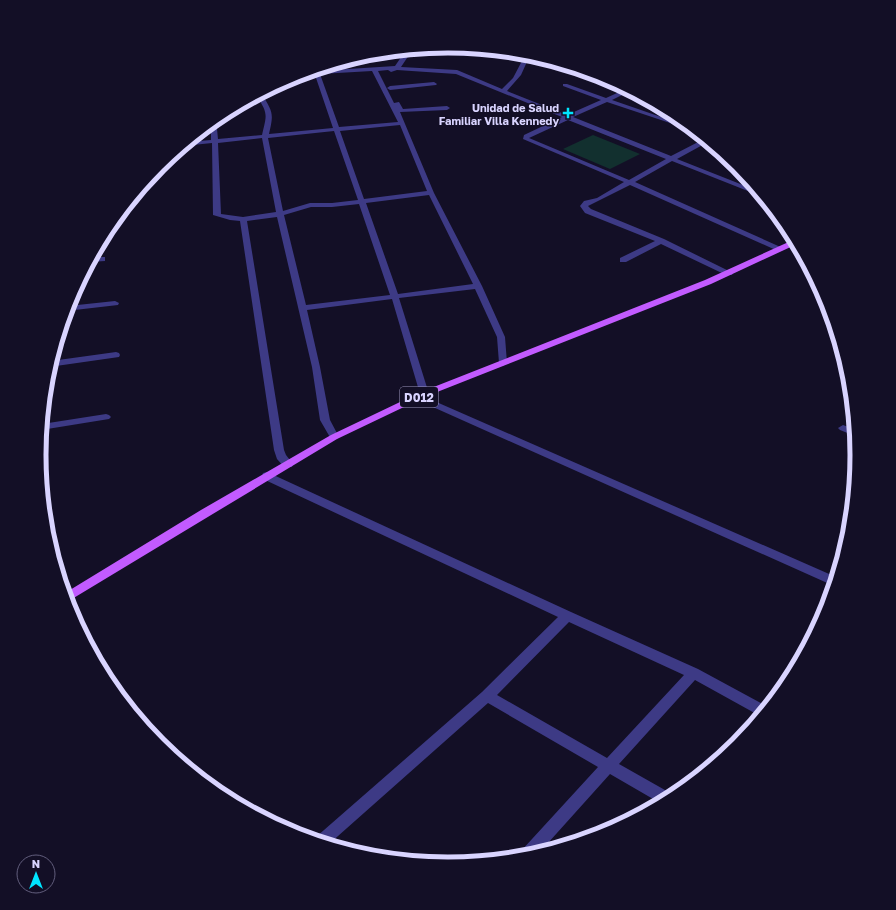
<svg xmlns="http://www.w3.org/2000/svg" width="896" height="910" font-family="'Golos Text',sans-serif">
  <style>
    .green { fill: #12302f }
    .lines { fill: none; stroke-linecap: round; stroke-linejoin: round }
    .street { fill: #3d3a85; fill-rule: evenodd }
    .primary { fill: #c25bff; fill-rule: evenodd }
    .poi-dot { fill: #00e5ff; stroke: #130f26; stroke-width: 1.5 }
    .labels { text-anchor: middle; dominant-baseline: central; stroke-width: 3; stroke-linejoin: round; paint-order: stroke }
    .far-poi-label { font-size: 11px; font-weight: bold; fill: #d9d4ff; stroke: #130f26; text-anchor: end }
    .shield { fill: #130f26; stroke: #9e99be; stroke-width: 1 }
    .shield-label { font-size: 12px; font-weight: bold; fill: #d9d4ff }
    .rim { fill: none; stroke: #d9d4ff; stroke-width: 5 }
  </style>
  <rect width="100%" height="100%" fill="#130f26"/>
  <polygon class="green" points="593,135 640,154 610,169 563,149"/>
  <g class="lines">
    <g class="street">
      <path d="M418 49 524 56 526 54 530 55 521 75 507 91 567 115 601 100 563 86V84H567L606 98 626 89 630 91 612 100 690 127 697 132 607 102 573 117 671 156 704 139 708 142 677 159 758 191 763 197 672 161 635 182 785 249 781 251H778L630 185 588 206 591 209 664 239 733 273 732 275H726L661 244 626 262H620V258L655 241 585 213 580 206 584 201 597 198 624 182 523 139 524 135 562 117 456 74 397 70 391 72 388 70 378 71 394 103 399 102 403 109 447 106 450 108 447 110 400 112 434 193 482 286 505 337 507 363 503 366 499 363 497 337 475 289 399 298 429 394 425 397 836 577 834 586 415 399 413 397 415 395 420 394 392 299 307 310 320 367 330 420 339 437 337 439H331L320 420 312 367 277 217 247 221 284 450 286 455 293 464 292 467H284L277 459 274 450 240 221 230 220 213 215 212 143 183 146 188 142 211 140V123L216 119 218 139 262 135C267 114 268 114 257 96L261 93C273 112 274 113 269 134L333 128 315 75 296 78 294 76 317 71 395 66 406 50ZM411 52 523 59 513 78 502 89 457 70 401 67ZM372 71 398 122 339 127 320 74ZM568 120 666 159 629 180 529 138ZM400 125 427 191 364 199 340 131ZM334 131 358 200 332 203H310L283 211 268 138ZM262 138 276 212 243 217 221 214 218 143ZM429 195 473 284 398 294 366 203ZM359 204 390 295 306 305 284 215 311 207H332Z"/>
      <polygon points="434,82 437,84 436,85 390,90 387,88 390,86"/>
      <polygon points="102,257 105,257 105,261 90,262 92,258"/>
      <polygon points="115,301 119,303 118,305 66,311 68,306"/>
      <polygon points="116,352 119,353 120,355 119,357 49,367 51,361"/>
      <polygon points="106,414 109,415 111,417 109,419 41,430 42,424"/>
      <polygon points="843,425 854,429 855,436 840,430 838,428"/>
      <path d="M267 472 571 612 698 669 768 707 760 716 695 680 619 764 672 794 673 796 660 803 610 774 539 853 519 857 521 851 598 767 488 703 329 844 315 840 316 837 482 692 558 617 263 479 262 476 263 473ZM569 622 684 675 607 758 497 695Z"/>
      <polygon points="43,494 48,495 49,498 47,502 44,503"/>
    </g>
    <polygon class="primary" points="793,240 797,244 711,284 427,396 337,439 67,602 65,593 201,510 331,435 421,392 705,280"/>
  </g>
  <path class="poi-dot" d="M566 107h4v4h4v4h-4v4h-4v-4h-4v-4h4z"/>
  <g class="labels">
    <g class="far-poi-label">
      <text x="559" y="107">Unidad de Salud<tspan x="559" dy="13">Familiar Villa Kennedy</tspan></text>
    </g>
    <rect class="shield" x="400" y="387" width="38" height="20" rx="3"/>
    <g class="shield-label">
      <text x="419" y="397">D012</text>
    </g>
  </g>
  <path d="M0 0H896V910H0ZM46 455a402 402 0 1 1 804 0a402 402 0 1 1-804 0Z" fill="#130f26" fill-rule="evenodd"/>
  <path class="rim" d="M46 455a402 402 0 1 1 804 0a402 402 0 1 1-804 0Z"/>
  <g transform="translate(36 874)"><circle r="19" fill="#130f26" stroke="#625e7d"/>
  <path d="M0-3L7 15L0 10L-7 15Z" fill="#00e5ff"/>
  <text y="-6" font-size="11" font-weight="bold" text-anchor="middle" fill="#d9d4ff">N</text>
  </g>
</svg>
